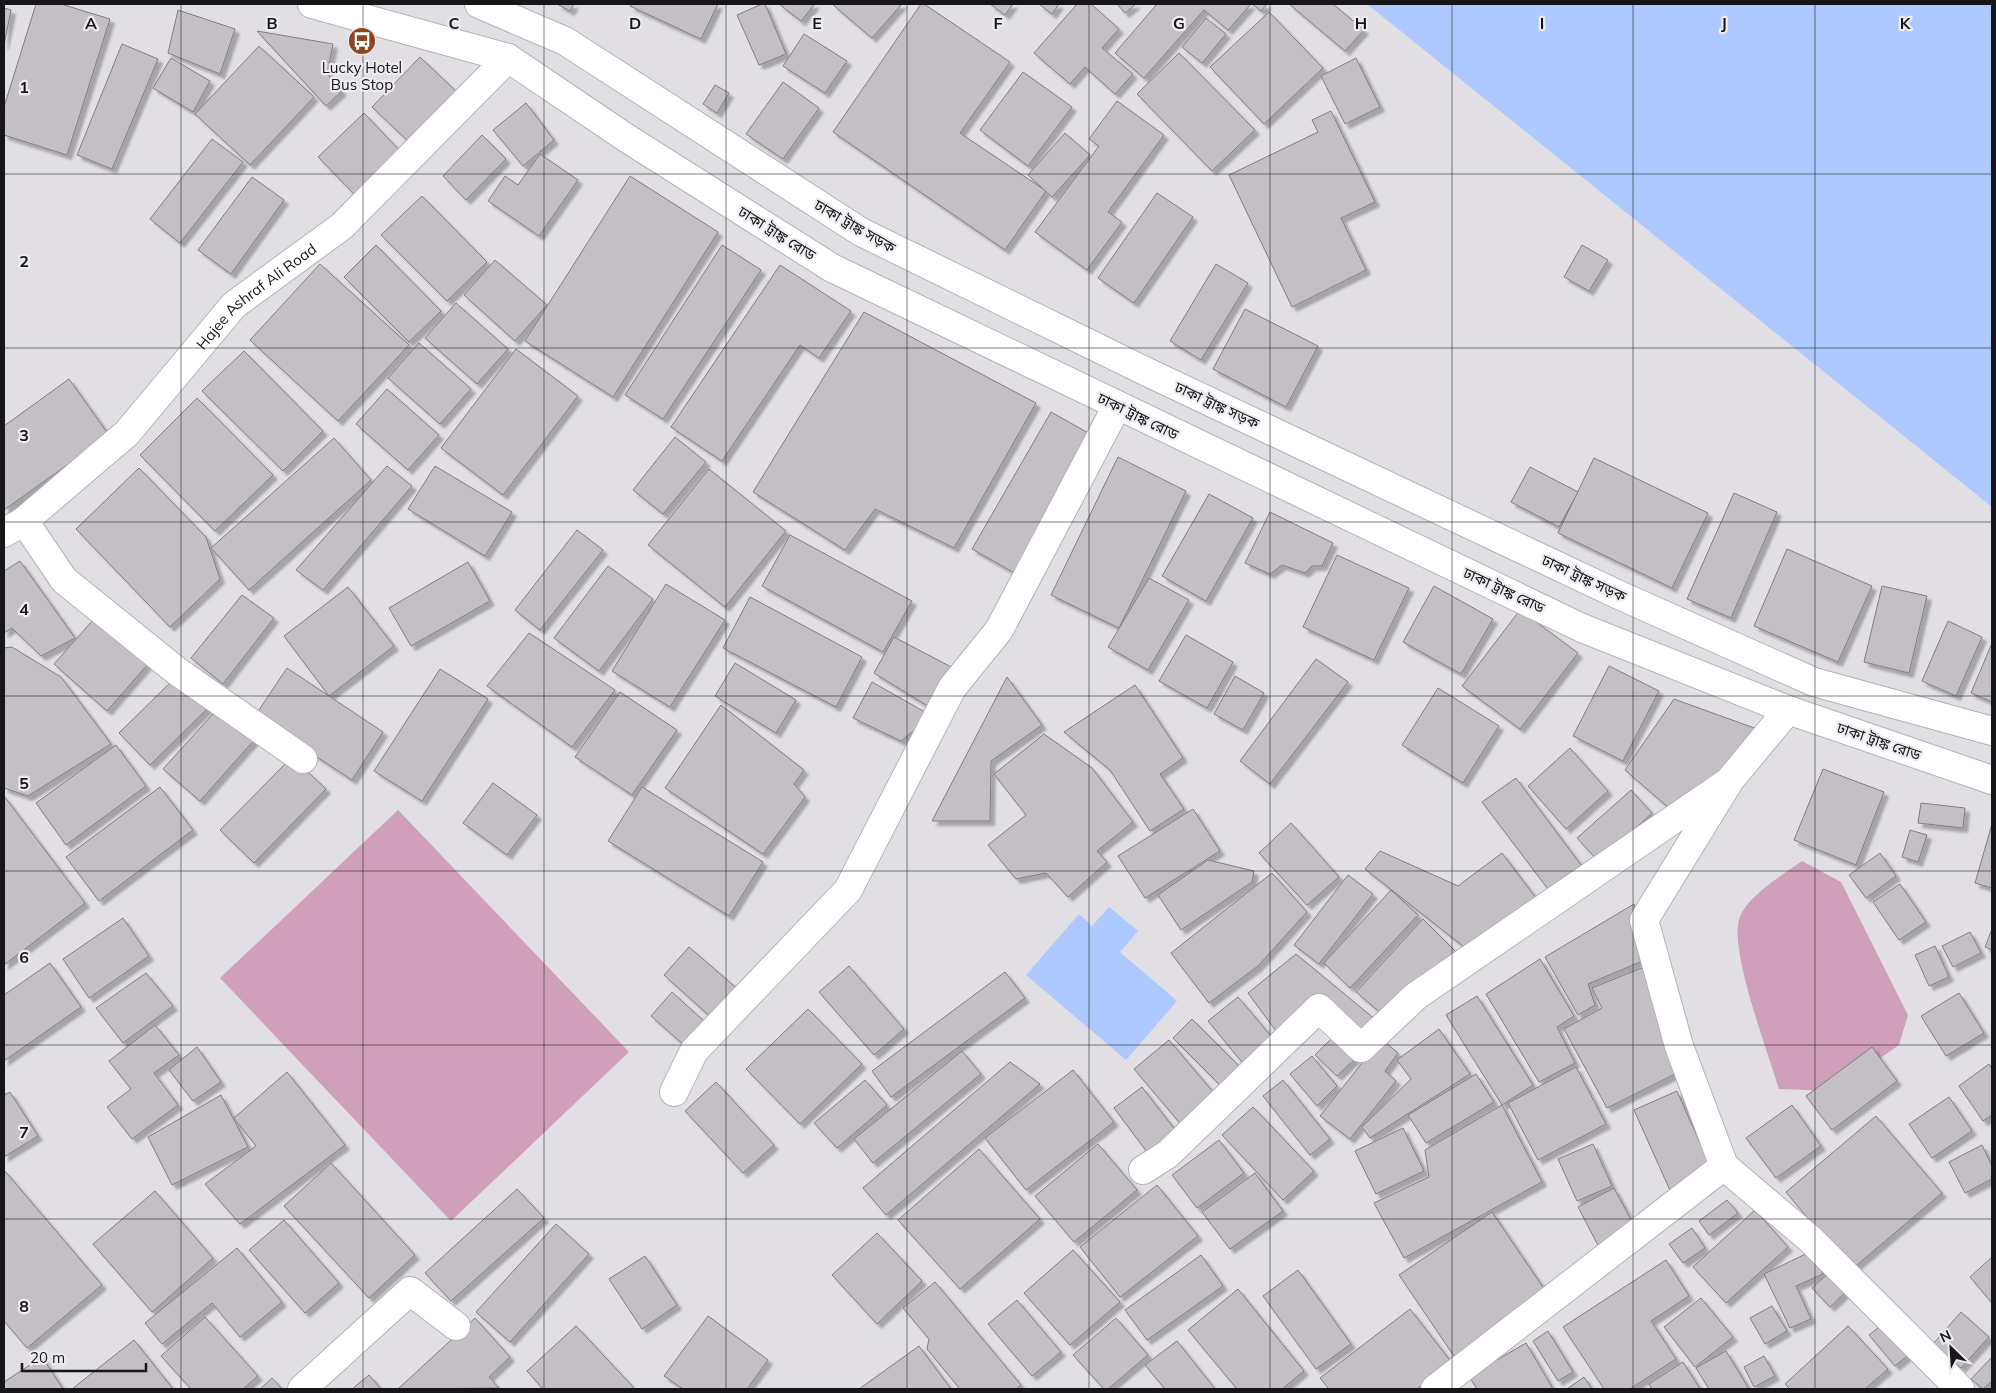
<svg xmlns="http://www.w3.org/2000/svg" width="1996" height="1393" font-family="Mulish,'Noto Sans Bengali',sans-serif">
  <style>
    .green { fill: #d09fba }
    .water { fill: #adc9ff }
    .building { fill: #c4bfc4; stroke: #817d81; filter: url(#shadow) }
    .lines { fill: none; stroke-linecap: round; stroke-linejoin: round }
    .street-casing { stroke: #b3b1b6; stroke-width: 30 }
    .secondary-casing { stroke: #b3b1b6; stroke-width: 30 }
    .street { stroke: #fff; stroke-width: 28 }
    .secondary { stroke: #fff; stroke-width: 28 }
    .grid { fill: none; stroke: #161517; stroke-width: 1; stroke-opacity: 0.55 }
    .labels { text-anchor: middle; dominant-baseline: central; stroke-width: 4.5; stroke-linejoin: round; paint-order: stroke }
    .poi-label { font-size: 15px; fill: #161517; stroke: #eeecf1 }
    .street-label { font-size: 15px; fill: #161517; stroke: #eeecf1 }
    .grid-label { font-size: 16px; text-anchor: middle; font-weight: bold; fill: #161517; stroke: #eeecf1; stroke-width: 4.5; stroke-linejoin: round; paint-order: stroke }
  </style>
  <defs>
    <filter id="shadow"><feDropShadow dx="4.5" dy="4.5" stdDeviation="1" flood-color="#0004"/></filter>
  </defs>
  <rect width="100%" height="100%" fill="#e1dfe4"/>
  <g class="green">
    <polygon points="398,810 629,1052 451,1221 220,978"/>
    <path d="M1802 861 1841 882 1908 1015 1899 1045 1833 1091 1779 1089C1768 1052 1730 953 1739 920 1745 897 1784 874 1802 861Z"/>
  </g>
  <g class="water">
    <polygon points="1367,4 1992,4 1992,507"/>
    <polygon points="1109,907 1138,931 1120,952 1177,1001 1126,1060 1026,975 1079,914 1092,926"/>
  </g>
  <g class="building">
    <polygon points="36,4 61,4 110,19 67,155 4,135 4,107"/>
    <polygon points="557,4 574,4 570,11"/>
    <polygon points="631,4 718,4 701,39 630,6"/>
    <polygon points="762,4 765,4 786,54 759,65 737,15"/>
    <polygon points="779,4 815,4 801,21"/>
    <polygon points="832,4 902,4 872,38"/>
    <polygon points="921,4 924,4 1010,62 960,133 1046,191 1005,250 833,132"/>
    <polygon points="990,4 1013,4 1005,15"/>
    <polygon points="1039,4 1059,4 1052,14"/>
    <polygon points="1077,4 1091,4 1119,29 1102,48 1133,74 1115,94 1085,67 1070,84 1034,53"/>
    <polygon points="1117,4 1136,4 1125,13"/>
    <polygon points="1157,4 1251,4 1228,30 1204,10 1144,78 1115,53"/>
    <polygon points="1252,4 1267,4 1261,11"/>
    <polygon points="1289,4 1333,4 1364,30 1345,51"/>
    <polygon points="4,8 11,10 4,45"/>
    <polygon points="178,10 235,29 220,74 168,53"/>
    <polygon points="1269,12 1323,68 1264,124 1210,67"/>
    <polygon points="1206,18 1226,34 1202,63 1182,47"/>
    <polygon points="257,31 333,44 327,74 342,91 326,106"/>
    <polygon points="804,34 847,61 825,93 783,66"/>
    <polygon points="122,44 158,59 112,169 77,155"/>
    <polygon points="259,46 314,97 250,165 195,114"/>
    <polygon points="1179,53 1255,130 1212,171 1137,94"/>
    <polygon points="420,57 458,93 410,143 372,107"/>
    <polygon points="171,58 210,81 193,112 153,88"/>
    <polygon points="1356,58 1380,107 1345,124 1321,76"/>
    <polygon points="1023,72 1072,107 1028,166 980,130"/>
    <polygon points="783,82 819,108 783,159 746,134"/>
    <polygon points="715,85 729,93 717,113 703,104"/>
    <polygon points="1117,101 1164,135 1108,212 1122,222 1087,270 1035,232 1099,146 1089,139"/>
    <polygon points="526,103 554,140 523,166 493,130"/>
    <polygon points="1331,111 1375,202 1341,218 1366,270 1292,307 1229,175 1318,132 1312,120"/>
    <polygon points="364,113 402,153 356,196 318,157"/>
    <polygon points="1065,133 1090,155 1052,197 1028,175"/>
    <polygon points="482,135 506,159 466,200 443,176"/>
    <polygon points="212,139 243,162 180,243 150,219"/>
    <polygon points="540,154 578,180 539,236 488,201 505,176 518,185"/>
    <polygon points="630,176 718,232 613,397 525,341"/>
    <polygon points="252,177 284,200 231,274 198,250"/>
    <polygon points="1157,193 1193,217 1134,303 1098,278"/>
    <polygon points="422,196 487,262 447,301 381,235"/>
    <polygon points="376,245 441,311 409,342 344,277"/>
    <polygon points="722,245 761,270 663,419 625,395"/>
    <polygon points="1582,245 1608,260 1589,291 1564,277"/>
    <polygon points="495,260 547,305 515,341 464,295"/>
    <polygon points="320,264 409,345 338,421 250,340"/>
    <polygon points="1216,264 1248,283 1201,360 1170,341"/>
    <polygon points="780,265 851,311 819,358 800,345 722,461 671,427"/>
    <polygon points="456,303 508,349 477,384 425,338"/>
    <polygon points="1245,309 1318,346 1286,407 1213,369"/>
    <polygon points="864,312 1036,403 954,548 875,509 845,550 753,492"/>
    <polygon points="419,343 471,389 440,424 388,378"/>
    <polygon points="516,349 578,396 503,495 441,448"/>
    <polygon points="244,351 323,431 283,471 202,391"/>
    <polygon points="69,379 109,435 4,510 4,426"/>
    <polygon points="387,389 439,435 408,470 356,424"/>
    <polygon points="197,398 273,475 215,531 140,455"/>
    <polygon points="1051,412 1099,439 1020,576 972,549"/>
    <polygon points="675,437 706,462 663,514 633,490"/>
    <polygon points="334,438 371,480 249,590 211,548"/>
    <polygon points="1118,457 1186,491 1119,628 1051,595"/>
    <polygon points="1594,458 1708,513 1672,588 1558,533"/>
    <polygon points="387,466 412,486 323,590 296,570"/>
    <polygon points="435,466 512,512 485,556 408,509"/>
    <polygon points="1530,467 1578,492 1559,527 1511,502"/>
    <polygon points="139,468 206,537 220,579 170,627 76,529"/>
    <polygon points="709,469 786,531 725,607 648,545"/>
    <polygon points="1734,493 1777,512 1731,618 1687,599"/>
    <polygon points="1209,494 1253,518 1206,601 1162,576"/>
    <polygon points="1270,512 1333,543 1322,566 1312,566 1305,573 1282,565 1270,574 1245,563"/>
    <polygon points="577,530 603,550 540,630 515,610"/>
    <polygon points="790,535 912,601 883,652 762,586"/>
    <polygon points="1787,549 1872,586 1838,662 1754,626"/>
    <polygon points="1337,555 1409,588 1374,660 1303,627"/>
    <polygon points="20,561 75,638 41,656 12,628 4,633 4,571"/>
    <polygon points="468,562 490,601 411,646 389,608"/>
    <polygon points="608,566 653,599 599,671 554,638"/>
    <polygon points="1149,578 1189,600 1148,670 1108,647"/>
    <polygon points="666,584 725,620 670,707 612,671"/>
    <polygon points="1434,586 1493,619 1461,674 1403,642"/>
    <polygon points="1882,586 1927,596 1909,673 1864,662"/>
    <polygon points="348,587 394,646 329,696 284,636"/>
    <polygon points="242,595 274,618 223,684 191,658"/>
    <polygon points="750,597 862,657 836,707 723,648"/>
    <polygon points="1520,610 1578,653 1520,729 1462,686"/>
    <polygon points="101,611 154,657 107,711 54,664"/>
    <polygon points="1948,621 1982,637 1956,696 1922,681"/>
    <polygon points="529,633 615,690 572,747 487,686"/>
    <polygon points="1186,635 1233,662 1207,708 1159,681"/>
    <polygon points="894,637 955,669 931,708 874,673"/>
    <polygon points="1992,643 1992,702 1971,693"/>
    <polygon points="12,647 61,677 111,744 28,796 4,788 4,648"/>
    <polygon points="1316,659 1348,682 1270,784 1240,761"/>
    <polygon points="735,663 796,700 776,733 715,696"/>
    <polygon points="1609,666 1659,691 1623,761 1573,736"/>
    <polygon points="287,668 383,732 352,780 255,716"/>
    <polygon points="440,669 488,699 422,801 374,771"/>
    <polygon points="178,675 209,707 150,765 119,733"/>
    <polygon points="1235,676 1264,693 1243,730 1214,714"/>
    <polygon points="1007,677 1042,725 991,761 990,821 932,821"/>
    <polygon points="872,682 932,716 901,741 853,718"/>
    <polygon points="1135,685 1183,758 1160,774 1184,809 1150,831 1110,770 1064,732"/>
    <polygon points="1438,688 1499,726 1463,783 1402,745"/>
    <polygon points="620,692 677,730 632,795 575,757"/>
    <polygon points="1674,699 1757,729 1725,772 1669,808 1625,770"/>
    <polygon points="721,705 804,770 794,784 805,797 763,854 665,788"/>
    <polygon points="220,706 256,738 200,801 163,769"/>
    <polygon points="1044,734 1092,768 1133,822 1097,851 1107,862 1068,897 1046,873 1016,879 988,845 1026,815 994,774"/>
    <polygon points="116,745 146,786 66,845 36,803"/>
    <polygon points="1570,748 1608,791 1566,829 1528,786"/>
    <polygon points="292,757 326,789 254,863 220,830"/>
    <polygon points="1823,769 1884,792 1856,865 1794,840"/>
    <polygon points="1516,778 1581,865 1548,889 1482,802"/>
    <polygon points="493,783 537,815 507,855 463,823"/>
    <polygon points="160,787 193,830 99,901 66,857"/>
    <polygon points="642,787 763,862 729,916 608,841"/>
    <polygon points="1631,790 1652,813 1599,862 1577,838"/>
    <polygon points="4,796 85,903 4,965"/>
    <polygon points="1921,803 1965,808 1963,828 1918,823"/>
    <polygon points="1193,809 1220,851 1145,898 1118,856"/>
    <polygon points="1291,823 1339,877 1307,905 1259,853"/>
    <polygon points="1992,824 1992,888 1975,883"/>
    <polygon points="1910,830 1927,835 1918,862 1902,857"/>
    <polygon points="1380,851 1458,886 1502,853 1536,898 1468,950 1365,869"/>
    <polygon points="1880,853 1896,876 1866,898 1849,875"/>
    <polygon points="1208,860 1254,871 1252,882 1181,930 1158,895"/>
    <polygon points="1272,873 1307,912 1258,966 1209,1003 1171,953"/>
    <polygon points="1348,875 1373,894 1319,964 1294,945"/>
    <polygon points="1900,884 1926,922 1899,940 1873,902"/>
    <polygon points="1391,890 1418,915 1350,988 1324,963"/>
    <polygon points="1634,904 1647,959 1588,984 1595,1005 1578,1015 1545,957"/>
    <polygon points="123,918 149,956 89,998 63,959"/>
    <polygon points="1423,919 1457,953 1382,1014 1356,992"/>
    <polygon points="1992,929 1992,950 1985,947"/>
    <polygon points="1970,932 1981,953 1953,967 1942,946"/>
    <polygon points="1935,946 1949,977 1929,986 1915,955"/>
    <polygon points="689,947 740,991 714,1020 664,975"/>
    <polygon points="1296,954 1377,1021 1361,1036 1321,994 1279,1035 1248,993"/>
    <polygon points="1540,959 1574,1016 1557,1027 1575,1063 1539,1082 1486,994"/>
    <polygon points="50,963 81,1007 4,1061 4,995"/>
    <polygon points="849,966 904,1029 874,1055 819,992"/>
    <polygon points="1644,967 1681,1071 1607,1108 1564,1029 1602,1008 1592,988"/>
    <polygon points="1005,972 1025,998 891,1097 872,1071"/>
    <polygon points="146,973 173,1006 123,1043 96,1008"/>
    <polygon points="672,992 706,1023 685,1046 651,1016"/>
    <polygon points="1959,993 1984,1033 1946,1056 1921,1016"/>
    <polygon points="1477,996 1533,1085 1502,1105 1446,1015"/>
    <polygon points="1238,997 1276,1042 1246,1067 1208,1021"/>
    <polygon points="808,1009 862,1064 800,1124 746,1069"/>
    <polygon points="1192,1019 1243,1070 1224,1089 1173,1038"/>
    <polygon points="155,1025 179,1055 154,1073 178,1105 132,1139 107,1107 131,1089 109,1061"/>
    <polygon points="1439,1029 1470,1074 1370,1138 1362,1127 1411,1079 1397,1060"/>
    <polygon points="1338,1032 1360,1054 1337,1076 1315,1055"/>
    <polygon points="1381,1039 1398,1053 1385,1071 1396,1081 1350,1139 1320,1116"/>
    <polygon points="1169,1040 1219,1099 1184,1128 1134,1069"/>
    <polygon points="197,1047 221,1082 193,1101 169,1070"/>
    <polygon points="1872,1047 1897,1081 1832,1130 1806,1096"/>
    <polygon points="962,1051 981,1074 873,1163 854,1139"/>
    <polygon points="1312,1056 1337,1086 1317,1106 1290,1074"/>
    <polygon points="1010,1062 1040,1084 886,1215 863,1188"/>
    <polygon points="1989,1064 1992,1069 1992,1115 1983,1121 1959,1086"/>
    <polygon points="1576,1067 1606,1124 1538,1160 1508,1103"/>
    <polygon points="1073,1070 1114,1122 1026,1190 985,1138"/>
    <polygon points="287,1072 345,1145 240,1224 205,1184 256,1146 234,1118"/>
    <polygon points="1476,1074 1494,1102 1426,1143 1408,1115"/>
    <polygon points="865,1080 887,1105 837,1148 814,1123"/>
    <polygon points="1283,1080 1330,1139 1310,1155 1263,1096"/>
    <polygon points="716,1082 774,1145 743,1173 685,1111"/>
    <polygon points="1142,1087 1179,1135 1150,1156 1114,1108"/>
    <polygon points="1677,1091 1710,1166 1673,1197 1634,1110"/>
    <polygon points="10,1092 38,1136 4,1157 4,1095"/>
    <polygon points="221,1095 248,1147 172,1185 148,1137"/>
    <polygon points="1949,1097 1972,1131 1932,1158 1909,1124"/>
    <polygon points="1502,1105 1542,1182 1404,1258 1374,1203 1429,1177 1425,1150"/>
    <polygon points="1792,1105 1821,1146 1776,1178 1746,1138"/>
    <polygon points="1253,1107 1314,1171 1283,1200 1222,1135"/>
    <polygon points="1876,1116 1942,1193 1851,1270 1786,1192"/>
    <polygon points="1403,1128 1424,1171 1376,1194 1355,1151"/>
    <polygon points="1219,1140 1244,1173 1197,1208 1172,1175"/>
    <polygon points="1098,1144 1137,1190 1074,1242 1035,1196"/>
    <polygon points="1593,1144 1612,1186 1577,1201 1558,1159"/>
    <polygon points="1982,1145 1992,1166 1992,1179 1965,1193 1949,1162"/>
    <polygon points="979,1149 1040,1219 960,1289 898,1220"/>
    <polygon points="331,1163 415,1255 369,1298 284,1206"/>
    <polygon points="4,1170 102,1285 27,1348 4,1321"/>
    <polygon points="1255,1173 1283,1211 1230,1249 1202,1212"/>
    <polygon points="1157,1185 1198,1236 1120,1297 1080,1247"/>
    <polygon points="1614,1188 1636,1229 1600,1249 1578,1207"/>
    <polygon points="517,1189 544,1218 451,1301 425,1273"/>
    <polygon points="155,1191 213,1258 152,1312 93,1244"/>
    <polygon points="1727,1200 1738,1213 1709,1235 1699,1221"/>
    <polygon points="1755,1210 1788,1247 1726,1303 1693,1267"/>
    <polygon points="1492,1212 1551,1299 1458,1362 1399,1275"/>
    <polygon points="284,1220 339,1283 305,1313 249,1250"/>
    <polygon points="556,1224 589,1254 510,1342 476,1312"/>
    <polygon points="1692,1228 1705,1248 1683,1263 1669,1244"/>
    <polygon points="877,1233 922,1281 877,1324 832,1275"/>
    <polygon points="237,1248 282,1302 240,1337 212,1303 162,1344 145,1323"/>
    <polygon points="1073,1250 1120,1302 1070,1345 1024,1293"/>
    <polygon points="1812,1251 1823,1274 1796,1286 1811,1319 1790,1328 1764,1274"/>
    <polygon points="1201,1255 1223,1286 1147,1340 1125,1310"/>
    <polygon points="645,1256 677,1305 642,1329 609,1279"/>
    <polygon points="1992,1257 1992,1303 1970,1277"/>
    <polygon points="1666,1260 1689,1296 1651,1321 1676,1359 1630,1389 1604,1389 1563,1327"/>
    <polygon points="1298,1270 1351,1344 1316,1369 1263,1296"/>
    <polygon points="1832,1270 1849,1289 1830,1307 1812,1288"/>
    <polygon points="935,1282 1021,1385 1016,1389 960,1389 927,1349 929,1339 903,1308"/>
    <polygon points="1238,1289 1304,1371 1282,1389 1237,1389 1188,1330"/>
    <polygon points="1701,1298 1733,1337 1695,1367 1664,1327"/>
    <polygon points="1017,1300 1061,1352 1032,1376 988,1324"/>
    <polygon points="1772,1306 1787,1331 1765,1344 1750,1318"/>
    <polygon points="1410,1309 1452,1363 1417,1389 1329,1389 1320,1378"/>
    <polygon points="1961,1312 1989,1337 1961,1368 1933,1344"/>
    <polygon points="708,1316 768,1360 747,1389 683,1389 664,1376"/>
    <polygon points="205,1317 258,1376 243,1389 191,1389 161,1356"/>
    <polygon points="475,1318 510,1357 489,1377 499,1388 400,1389 399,1388"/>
    <polygon points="1116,1318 1148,1355 1108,1389 1104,1389 1073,1355"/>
    <polygon points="1887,1321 1912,1352 1895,1366 1869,1335"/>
    <polygon points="576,1326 635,1389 543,1389 527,1371"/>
    <polygon points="1848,1326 1888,1369 1865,1389 1790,1389 1785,1384"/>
    <polygon points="1548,1331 1573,1372 1558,1381 1533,1341"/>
    <polygon points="134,1340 173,1389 72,1389"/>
    <polygon points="1177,1341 1215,1389 1165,1389 1145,1365"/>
    <polygon points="1526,1343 1553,1389 1477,1389 1469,1376"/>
    <polygon points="919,1346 951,1389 859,1389"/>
    <polygon points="1726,1351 1749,1389 1709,1389 1696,1368"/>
    <polygon points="1764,1356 1775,1376 1754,1387 1744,1367"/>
    <polygon points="42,1357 63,1389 4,1389 4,1382"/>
    <polygon points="1992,1357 1992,1381 1983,1389 1971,1379"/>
    <polygon points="1683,1362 1700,1389 1652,1389 1649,1384"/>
    <polygon points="369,1375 381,1389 352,1389"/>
    <polygon points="1584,1377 1592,1389 1567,1389"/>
    <polygon points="272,1378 282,1389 260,1389"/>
  </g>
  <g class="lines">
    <defs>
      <g id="street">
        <polyline points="24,521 64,580 178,672 303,759"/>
        <path id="s1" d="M4 533 24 521 127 433 234 305 342 226 508 58"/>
        <polyline points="674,1092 694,1051 848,890 952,688 999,630 1117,406"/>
        <polyline points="1724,1166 1810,1239 1960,1389"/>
        <polyline points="1143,1170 1168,1154 1319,1008 1361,1048 1416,996 1725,784"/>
        <polyline points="302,1389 410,1291 456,1326"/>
        <polyline points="1435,1389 1724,1166 1679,1046 1644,920 1730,780 1788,710"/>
      </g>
      <g id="secondary">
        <polyline points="312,4 508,58 628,139 832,268 1582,628 1788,710 1992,780"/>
        <polyline points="479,4 565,41 861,232 1147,372 1619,595 1814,682 1992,731"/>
      </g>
    </defs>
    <use href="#street" class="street-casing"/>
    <use href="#secondary" class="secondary-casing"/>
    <use href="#street" class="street"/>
    <use href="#secondary" class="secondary"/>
  </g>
  <path class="grid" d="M181 4V1389M363 4V1389M544 4V1389M726 4V1389M907 4V1389M1089 4V1389M1270 4V1389M1452 4V1389M1633 4V1389M1815 4V1389M4 174H1992M4 348H1992M4 522H1992M4 696H1992M4 871H1992M4 1045H1992M4 1219H1992"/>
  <defs>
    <symbol id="bus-disc" viewBox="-11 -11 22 22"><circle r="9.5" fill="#8b451f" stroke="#eeecf1"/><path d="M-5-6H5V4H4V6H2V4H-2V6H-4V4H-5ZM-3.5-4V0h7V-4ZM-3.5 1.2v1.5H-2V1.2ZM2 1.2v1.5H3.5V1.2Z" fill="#fff"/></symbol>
  </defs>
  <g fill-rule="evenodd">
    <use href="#bus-disc" x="346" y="25" width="32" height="32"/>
  </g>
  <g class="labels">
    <g class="poi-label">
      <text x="362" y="67">Lucky Hotel<tspan x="362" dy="17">Bus Stop</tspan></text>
    </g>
    <g class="street-label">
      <text transform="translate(855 226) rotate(30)">ঢাকা ট্রাঙ্ক সড়ক</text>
      <text transform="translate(777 233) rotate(32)">ঢাকা ট্রাঙ্ক রোড</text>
      <text stroke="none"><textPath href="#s1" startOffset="348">Hajee Ashraf Ali Road</textPath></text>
      <text transform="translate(1217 405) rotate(25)">ঢাকা ট্রাঙ্ক সড়ক</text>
      <text transform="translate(1138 416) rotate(26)">ঢাকা ট্রাঙ্ক রোড</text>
      <text transform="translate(1584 578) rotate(25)">ঢাকা ট্রাঙ্ক সড়ক</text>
      <text transform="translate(1504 590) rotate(25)">ঢাকা ট্রাঙ্ক রোড</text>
      <text transform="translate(1879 741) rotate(19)">ঢাকা ট্রাঙ্ক রোড</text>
    </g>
  </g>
  <g class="grid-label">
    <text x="91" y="29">A</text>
    <text x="272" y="29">B</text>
    <text x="454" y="29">C</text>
    <text x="635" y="29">D</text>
    <text x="817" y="29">E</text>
    <text x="998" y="29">F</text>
    <text x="1179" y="29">G</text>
    <text x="1361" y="29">H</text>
    <text x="1542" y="29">I</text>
    <text x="1724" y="29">J</text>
    <text x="1905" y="29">K</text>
    <text x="24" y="93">1</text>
    <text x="24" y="267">2</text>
    <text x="24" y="441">3</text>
    <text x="24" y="615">4</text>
    <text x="24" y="789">5</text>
    <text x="24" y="963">6</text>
    <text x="24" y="1138">7</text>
    <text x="24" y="1312">8</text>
  </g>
  <rect width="1996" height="1393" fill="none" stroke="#161517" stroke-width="10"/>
  <g transform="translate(1951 1348) rotate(335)" stroke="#eeecf1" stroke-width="4" paint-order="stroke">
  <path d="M0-4L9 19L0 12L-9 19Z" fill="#161517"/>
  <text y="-8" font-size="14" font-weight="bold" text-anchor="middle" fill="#161517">N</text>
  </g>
  <path d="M22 1363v8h124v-8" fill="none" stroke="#161517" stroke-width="2.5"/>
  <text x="30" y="1363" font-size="15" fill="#161517" stroke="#eeecf1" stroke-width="4" paint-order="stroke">20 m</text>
</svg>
